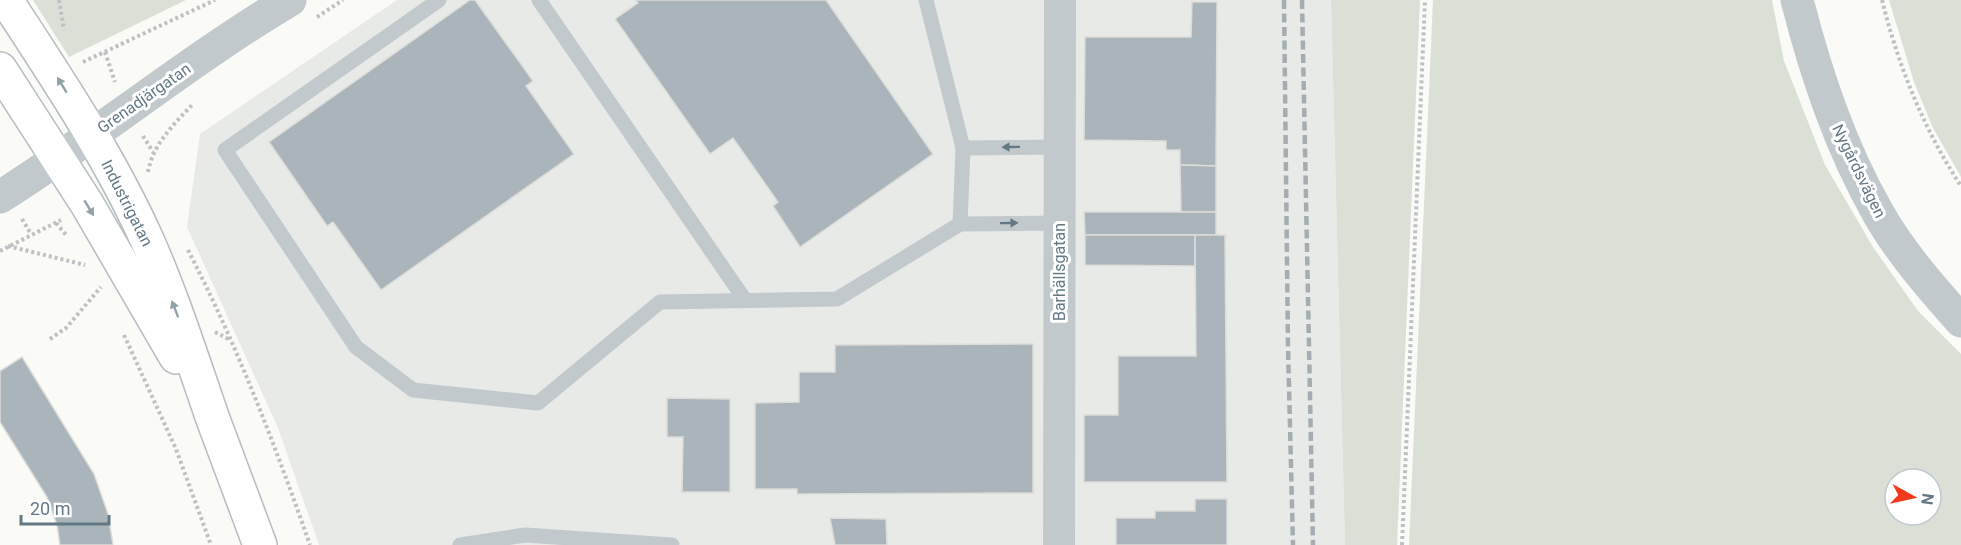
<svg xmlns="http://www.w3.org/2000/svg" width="1961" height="545" font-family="Roboto,sans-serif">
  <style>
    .built { fill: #e8eae8 }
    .green { fill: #dae0d6; fill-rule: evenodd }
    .building { fill: #a9b5ba; stroke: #dcdcd9; stroke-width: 1.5 }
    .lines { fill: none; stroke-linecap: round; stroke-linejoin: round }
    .secondary-casing { stroke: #b5bdc1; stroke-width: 36 }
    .path { stroke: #bdc1c4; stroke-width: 4; stroke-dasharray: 3 3; stroke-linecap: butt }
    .service { stroke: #c2c9cc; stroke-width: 15 }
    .minor { stroke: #c2c9cc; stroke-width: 32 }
    .tertiary { stroke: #c2c9cc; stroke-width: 33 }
    .secondary { stroke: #fff; stroke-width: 33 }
    .rail { stroke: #a3adb2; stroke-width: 4.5; stroke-dasharray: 9 4.5; stroke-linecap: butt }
    .oneway { fill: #91a1aa }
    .oneway2 { fill: #627985 }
    .labels { text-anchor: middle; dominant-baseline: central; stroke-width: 6; stroke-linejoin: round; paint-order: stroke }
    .street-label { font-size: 16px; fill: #627985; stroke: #fff }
  </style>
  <rect width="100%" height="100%" fill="#fafaf7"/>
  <polygon class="built" points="397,0 1331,0 1345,545 319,545 278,428 187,227 200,134"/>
  <g class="green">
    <polygon points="33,0 186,0 69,57"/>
    <polygon points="1331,0 1420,0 1397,545 1345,545"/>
    <path d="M1433 0H1772L1784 61 1825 165 1873 247 1918 311 1961 354V545H1409ZM1895 479H1931V515H1895Z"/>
    <polygon points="1889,0 1961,0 1961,177 1933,128 1914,82"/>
  </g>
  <g class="building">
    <polygon points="470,0 475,0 533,81 526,86 574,154 381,290 333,222 327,226 269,142"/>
    <polygon points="635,0 826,0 933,154 800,247 773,206 778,202 733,138 710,154 615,19 638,3"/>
    <polygon points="1192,2 1217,2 1216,166 1180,165 1180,150 1166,150 1166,141 1084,140 1085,37 1191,37"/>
    <polygon points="1180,165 1216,166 1216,212 1181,212"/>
    <polygon points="1084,212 1216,212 1216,235 1085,235"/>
    <polygon points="1085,235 1195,235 1195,266 1085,265"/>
    <polygon points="1195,235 1225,235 1227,482 1084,482 1084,415 1118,415 1118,356 1196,356"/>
    <polygon points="1033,344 1033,493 797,494 797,489 755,489 755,403 799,402 799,372 835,372 835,345"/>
    <polygon points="22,357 94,474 108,514 113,545 60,545 57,525 47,497 0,422 0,371"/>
    <polygon points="667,398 730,399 730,492 682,492 683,437 667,437"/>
    <polygon points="1195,499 1227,499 1227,545 1116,545 1116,518 1155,518 1155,511 1195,511"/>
    <polygon points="830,518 886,519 887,545 835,545"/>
  </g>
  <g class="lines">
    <defs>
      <g id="secondary">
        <path d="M6 0C57 78 110 157 148 242 174 301 193 362 214 422 229 463 245 504 260 545"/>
        <polyline points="0,69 87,204 176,357"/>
      </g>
    </defs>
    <use href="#secondary" class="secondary-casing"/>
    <g class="path">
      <polyline points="59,0 64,30"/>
      <path d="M1882 0C1898 65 1924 130 1961 186"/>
      <polyline points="317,17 343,0"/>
      <polyline points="105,52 115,82"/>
      <polyline points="83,62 215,0"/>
      <polyline points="143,136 153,152"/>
      <path d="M148 172C153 144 174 124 193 104"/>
      <polyline points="22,219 31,234"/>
      <polyline points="56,223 67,236"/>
      <polyline points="8,246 85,265"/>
      <path d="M188 250C237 345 275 445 310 545"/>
      <polyline points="0,251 61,220"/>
      <polyline points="215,332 230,340"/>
      <polyline points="124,335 176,449 211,545"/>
      <polyline points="50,339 66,328 101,287"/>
      <polyline points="1402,545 1425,0"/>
    </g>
    <g class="service">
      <polyline points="439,0 225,150 356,347 413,390 538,403 660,302 837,299 960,224 963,148 926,0"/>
      <polyline points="539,0 745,300"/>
      <polyline points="963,148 1059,147"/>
      <polyline points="960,224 1059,223"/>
      <polyline points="460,545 525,535 672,545"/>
    </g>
    <polyline class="minor" points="1059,545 1060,0"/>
    <g class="tertiary">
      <path d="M1797 0C1816 74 1840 146 1878 213 1900 252 1931 287 1961 321"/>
      <path d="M0 197C99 135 189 60 290 0"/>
    </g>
    <use href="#secondary" class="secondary"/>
    <g class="rail">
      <polyline points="1284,0 1288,347 1293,545"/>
      <polyline points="1302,0 1313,545"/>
    </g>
  </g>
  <defs><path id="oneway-solid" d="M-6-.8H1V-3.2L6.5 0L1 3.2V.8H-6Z" transform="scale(1.5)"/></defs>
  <g class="oneway">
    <use href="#oneway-solid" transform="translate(62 85) rotate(-121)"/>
    <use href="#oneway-solid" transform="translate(89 208) rotate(59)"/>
    <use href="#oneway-solid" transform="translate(175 309) rotate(-111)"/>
  </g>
  <g class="oneway2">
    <use href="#oneway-solid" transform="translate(1011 147) rotate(179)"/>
    <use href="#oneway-solid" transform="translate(1009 223) rotate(-1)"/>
  </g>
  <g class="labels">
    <g class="street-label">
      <text transform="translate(144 98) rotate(-35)">Grenadjärgatan</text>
      <text transform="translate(1859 171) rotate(64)">Nygårdsvägen</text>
      <text transform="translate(127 203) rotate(63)">Industrigatan</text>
      <text transform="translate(1059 272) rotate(-90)">Barhällsgatan</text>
    </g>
  </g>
  <g transform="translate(1913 497) rotate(98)"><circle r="28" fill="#ffffff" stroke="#c0c9ce" stroke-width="1.5"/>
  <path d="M0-4.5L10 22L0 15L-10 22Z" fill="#f53a1c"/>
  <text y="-9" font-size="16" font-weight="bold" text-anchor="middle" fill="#627985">N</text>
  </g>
  <path d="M21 515v9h88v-9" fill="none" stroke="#627985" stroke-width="3"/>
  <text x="30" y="515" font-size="18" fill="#627985" stroke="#ffffff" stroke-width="4.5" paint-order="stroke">20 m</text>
</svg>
